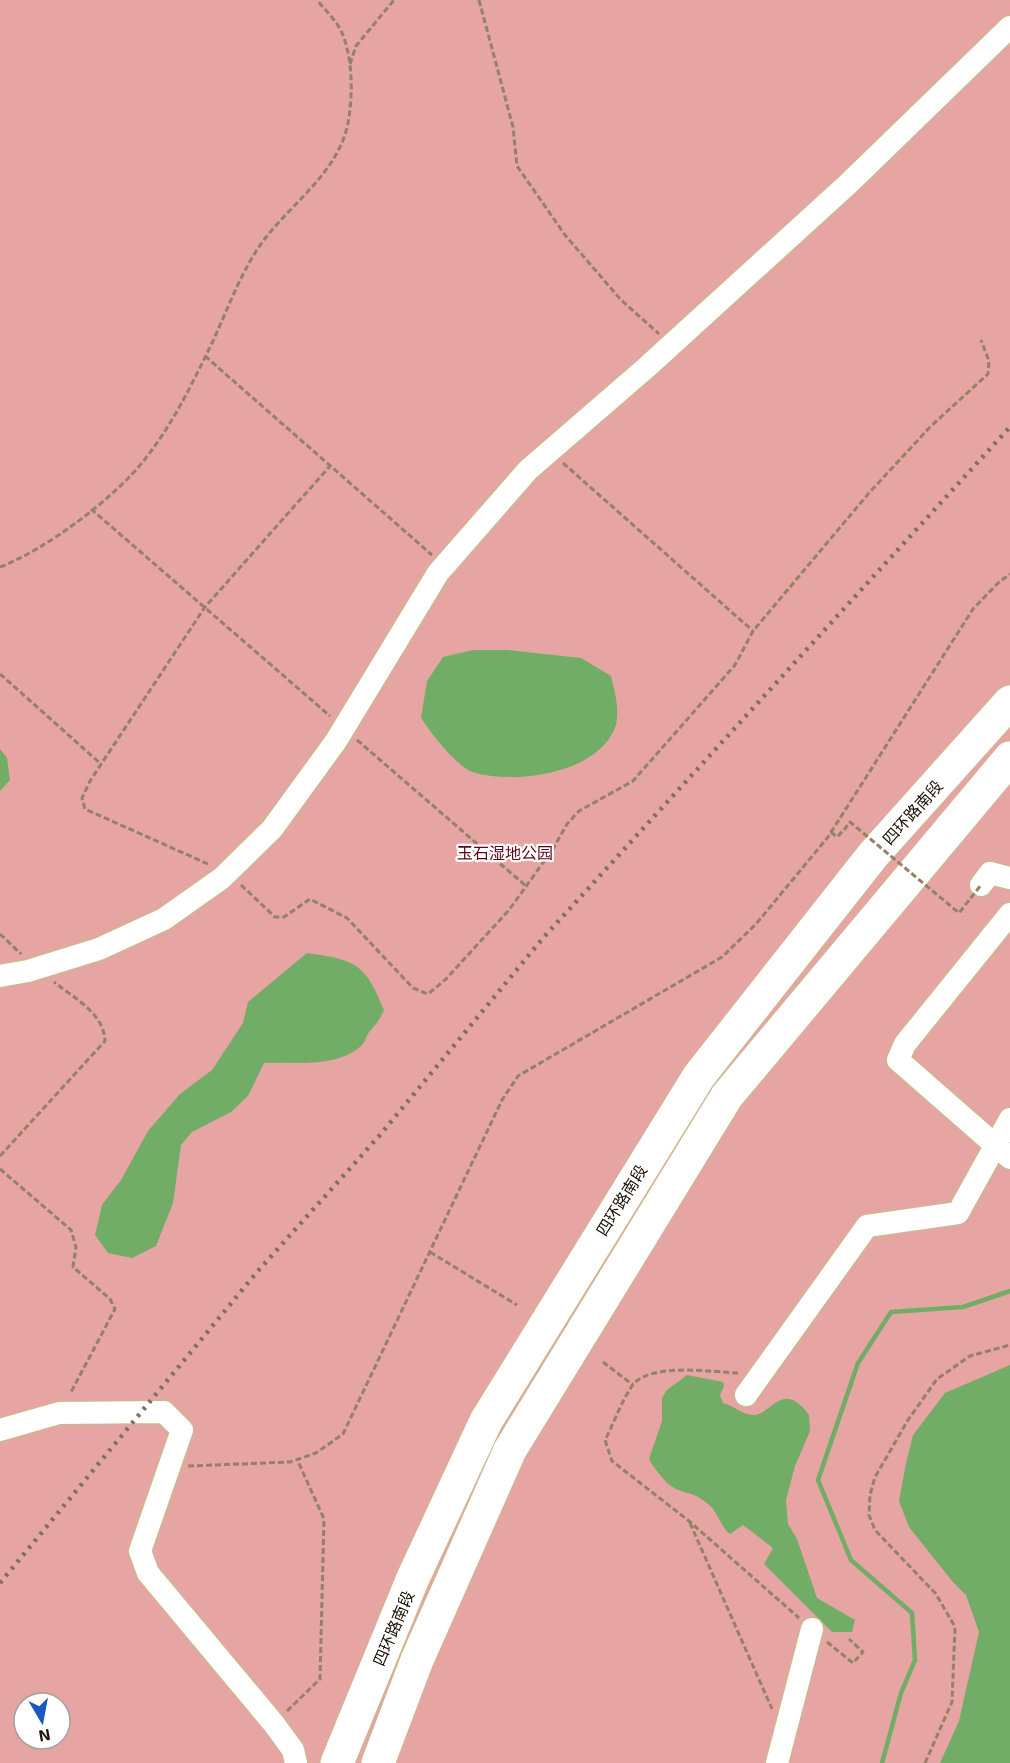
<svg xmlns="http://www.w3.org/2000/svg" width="1010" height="1763" font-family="'Exo 2','Noto Sans SC',sans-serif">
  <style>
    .green { fill: #e6a4a2; fill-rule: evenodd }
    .water { fill: #72ad67 }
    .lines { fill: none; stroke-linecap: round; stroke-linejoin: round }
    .stream { stroke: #72ad67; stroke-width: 4.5 }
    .minor-casing { stroke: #ceb790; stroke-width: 25 }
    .highway-casing { stroke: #ceb790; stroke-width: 35 }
    .path { stroke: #938266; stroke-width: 3; stroke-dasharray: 6 3; stroke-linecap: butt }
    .minor { stroke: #fff; stroke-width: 22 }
    .highway { stroke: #fff; stroke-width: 33 }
    .rail { stroke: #807056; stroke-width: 4.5; stroke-dasharray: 3 6; stroke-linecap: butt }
    .path-bridge { stroke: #938266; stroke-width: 3; stroke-dasharray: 6 3; stroke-linecap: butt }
    .labels { text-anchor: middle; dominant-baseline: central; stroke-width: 4.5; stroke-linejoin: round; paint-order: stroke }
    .street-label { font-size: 16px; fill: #191103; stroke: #fff }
    .park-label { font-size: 16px; fill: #5c0514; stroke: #fff }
  </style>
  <rect width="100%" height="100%" fill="#fae2b9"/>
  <path class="green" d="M0 0H1010V1763H0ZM24 1703H60V1739H24Z"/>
  <g class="water">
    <path d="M473 650H508L581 658 611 676C615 692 621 715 614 730 594 774 517 784 475 773 457 768 431 733 421 718L427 681 443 657Z"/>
    <polygon points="0,749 7,758 10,780 0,791"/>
    <path d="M307 953C356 960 365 963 384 1010 380 1019 377 1023 371 1030 366 1034 366 1042 361 1046 337 1068 294 1062 264 1063L248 1096 231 1112 192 1132 181 1145 173 1203 156 1246 132 1258 108 1253 95 1235 102 1205 121 1180 148 1131 180 1094 212 1070 243 1023 248 1002Z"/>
    <polygon points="1010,1365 1010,1763 940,1763 959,1721 979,1632 966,1595 952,1581 909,1527 899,1501 906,1463 913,1435 945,1393"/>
    <path d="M687 1375 723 1382 724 1386 720 1395 723 1403C733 1405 744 1416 755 1415 773 1412 783 1380 809 1415L810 1431 795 1466 786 1500 788 1524 797 1539 817 1598 855 1620 852 1632H832L764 1564 773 1548 743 1525 730 1534C719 1525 719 1513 708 1504 695 1492 688 1495 674 1488 665 1483 654 1468 649 1459L662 1421V1398L667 1390Z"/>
  </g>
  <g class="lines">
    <polyline class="stream" points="882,1763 901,1693 915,1660 912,1613 851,1560 818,1480 858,1363 891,1312 963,1307 1010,1291"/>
    <defs>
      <g id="minor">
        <polyline points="981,885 990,873 1010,878"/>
        <polyline points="1010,914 905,1044 898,1060 1010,1158"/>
        <polyline points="0,976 28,971 99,949 164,919 222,878 272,829 336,741 438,573 528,470 647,367 848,184 1010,27"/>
        <polyline points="746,1395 867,1226 958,1213 1010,1119"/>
        <polyline points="0,1430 59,1413 164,1412 182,1430 140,1551 148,1573 274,1724 293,1750 296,1763"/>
        <polyline points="777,1763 812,1629"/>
      </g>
      <g id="highway">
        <polyline points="337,1763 413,1578 486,1421 699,1076 873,855 1010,702"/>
        <polyline points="378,1763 417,1660 510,1450 727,1096 1010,758"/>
      </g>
    </defs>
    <use href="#minor" class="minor-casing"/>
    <use href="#highway" class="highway-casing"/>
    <g class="path">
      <polyline points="479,0 513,127 517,166 565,235 621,300 659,334"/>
      <polyline points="350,64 356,46 394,0"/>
      <polyline points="205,356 432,555"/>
      <polyline points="563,463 753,631"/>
      <polyline points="91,509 330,716"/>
      <path d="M0 567C45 550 115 498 145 459 173 424 193 382 213 341 229 306 243 266 267 236 295 201 339 170 348 123 353 96 353 58 342 33 337 21 325 10 317 0"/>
      <polyline points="0,674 101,764"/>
      <polyline points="357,740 526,886"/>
      <polyline points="831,832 837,837 844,830"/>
      <polyline points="208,864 85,809 82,798 90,781 205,607 330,466"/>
      <polyline points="241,885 275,917 284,917 310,899 347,918 413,988 428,994 446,979 509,910 553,849 567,824 579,811 633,781 735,665 753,631 869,493 931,426 988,374 989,361 981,340"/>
      <polyline points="0,934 21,954"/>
      <path d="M0 1156 105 1041C104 1013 74 998 54 982"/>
      <polyline points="0,1169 71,1230 76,1247 73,1267 110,1299 115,1309 70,1394"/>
      <polyline points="430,1252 517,1305"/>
      <polyline points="603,1362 633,1385"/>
      <path d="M738 1373C711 1372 649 1362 632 1386 621 1402 614 1423 605 1440L612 1461 689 1521 799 1618"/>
      <polyline points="188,1466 290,1462 316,1453 343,1434 502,1100 518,1076 722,957 756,924 828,837 973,609 999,582 1010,574"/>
      <polyline points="690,1523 772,1709"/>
      <polyline points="827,1642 853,1663 863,1652 849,1639"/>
      <polyline points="287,1711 320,1679 324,1519 297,1459"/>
      <polyline points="925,1763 952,1702 955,1627 936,1594 875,1530 869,1515 870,1495 875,1477 908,1420 937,1379 970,1356 1010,1345"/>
    </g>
    <use href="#minor" class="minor"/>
    <use href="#highway" class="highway"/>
    <polyline class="rail" points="0,1583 257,1272 380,1135 543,938 1010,427"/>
    <polyline class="path-bridge" points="844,830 850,822 959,913 981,885"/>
  </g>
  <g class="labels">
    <g class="street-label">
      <text transform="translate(912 812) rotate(-48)">四环路南段</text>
      <text transform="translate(621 1200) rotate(-58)">四环路南段</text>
      <text transform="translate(393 1628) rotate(-67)">四环路南段</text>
    </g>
    <g class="park-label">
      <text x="505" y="852">玉石湿地公园</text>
    </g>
  </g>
  <g transform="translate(42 1721) rotate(170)"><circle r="28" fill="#ffffff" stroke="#a3a09a" stroke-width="1.5"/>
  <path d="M0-4.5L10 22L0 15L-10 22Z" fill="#1859c4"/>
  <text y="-9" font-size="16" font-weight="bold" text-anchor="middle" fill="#191103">N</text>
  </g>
</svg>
